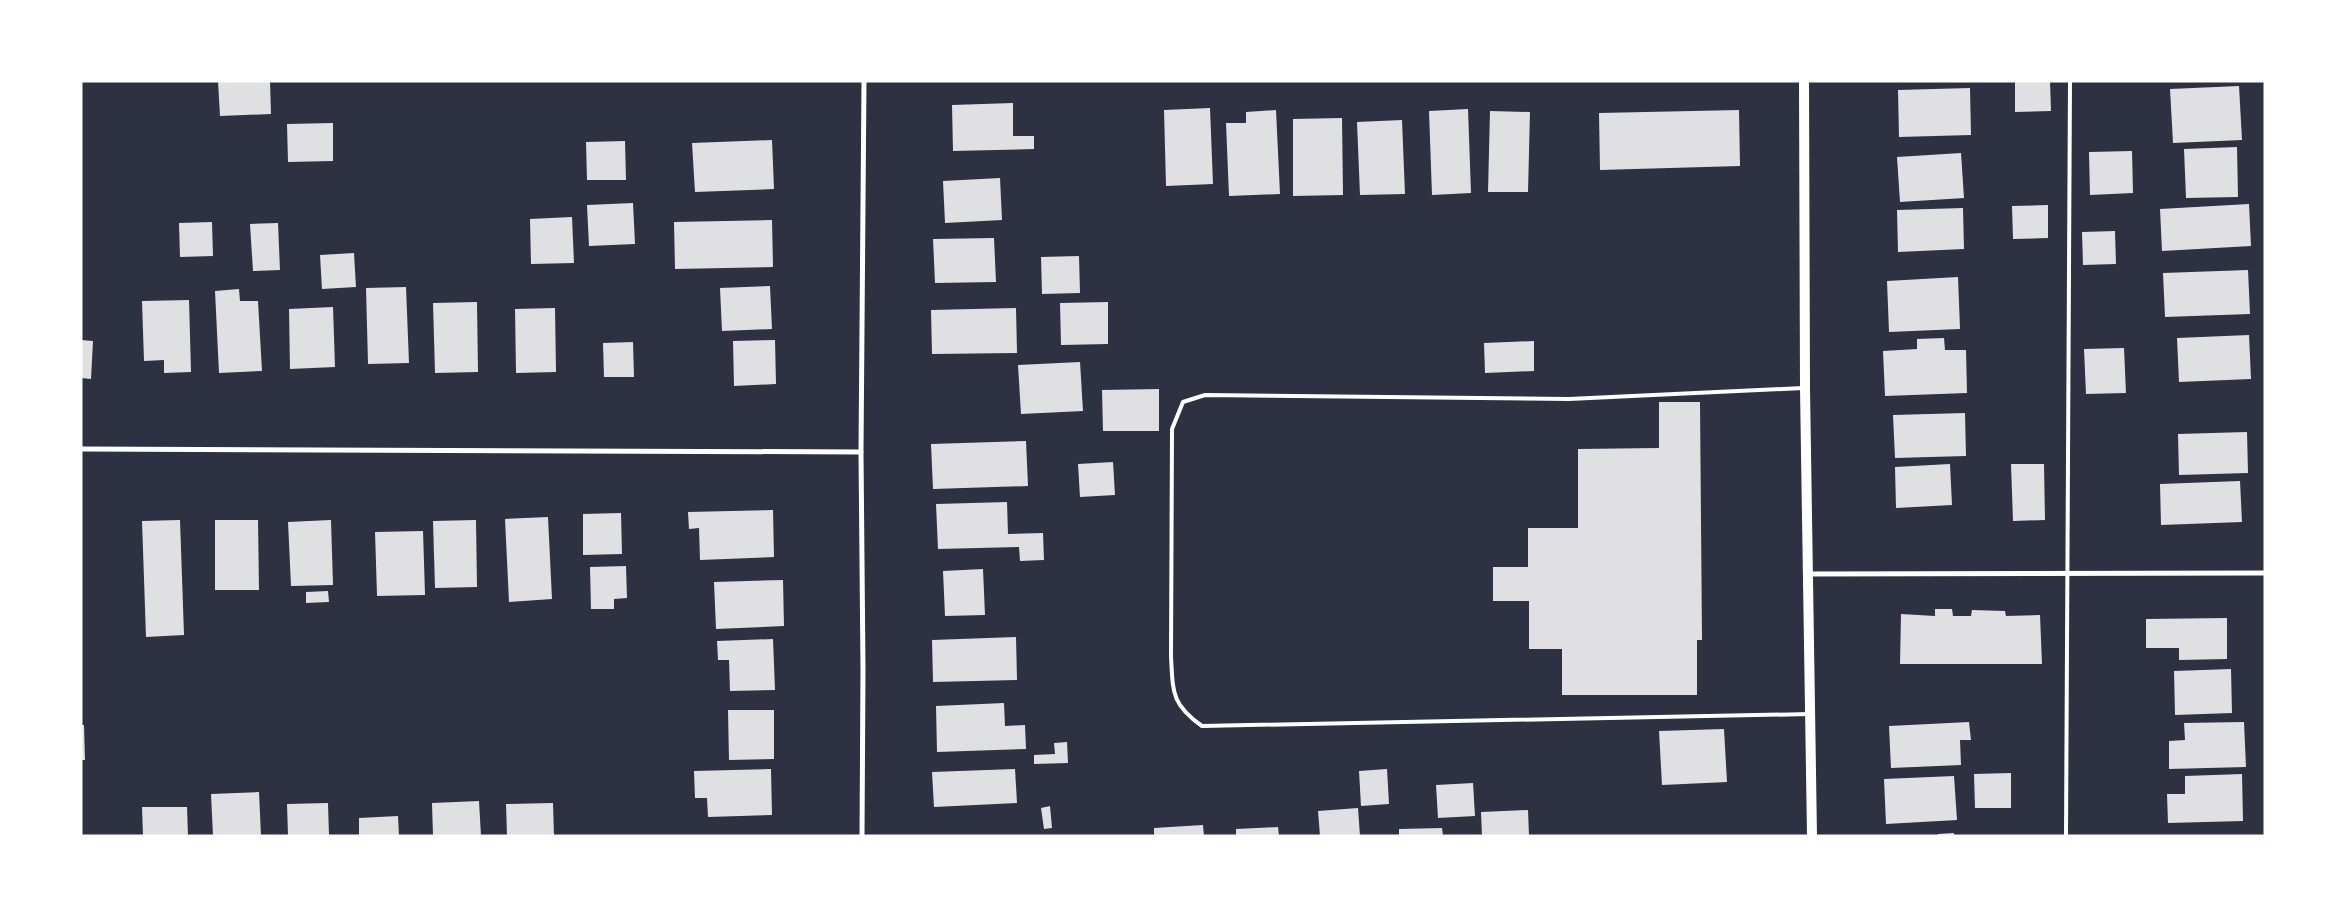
<svg xmlns="http://www.w3.org/2000/svg" width="2346" height="917" font-family="'Libre Baskerville',serif">
  <style>
    .building { fill: #e0e0e3 }
    .lines { fill: none; stroke-linecap: round; stroke-linejoin: round }
    .service { stroke: #fff; stroke-width: 4 }
    .minor { stroke: #fff; stroke-width: 5 }
    .secondary { stroke: #fff; stroke-width: 10 }
  </style>
  <rect width="100%" height="100%" fill="#2d3142"/>
  <g class="building">
    <polygon points="218,81 270,81 271,114 220,116"/>
    <polygon points="2015,81 2050,81 2051,111 2015,112"/>
    <polygon points="2239,86 2242,140 2173,143 2170,89"/>
    <polygon points="1970,88 1971,135 1899,137 1898,90"/>
    <polygon points="1013,103 1013,136 1034,136 1034,149 953,151 952,105"/>
    <polygon points="1210,108 1213,184 1166,186 1164,110"/>
    <polygon points="1468,109 1471,193 1432,195 1429,111"/>
    <polygon points="1276,110 1280,194 1229,196 1226,123 1246,123 1246,112"/>
    <polygon points="1739,110 1740,166 1600,170 1599,113"/>
    <polygon points="1490,111 1530,112 1528,192 1488,192"/>
    <polygon points="1342,118 1343,195 1293,196 1293,119"/>
    <polygon points="1402,120 1405,194 1360,195 1357,122"/>
    <polygon points="333,123 333,161 288,162 287,124"/>
    <polygon points="772,140 774,189 695,192 692,143"/>
    <polygon points="625,141 626,180 587,180 586,142"/>
    <polygon points="2237,147 2238,197 2186,198 2184,149"/>
    <polygon points="2132,151 2133,193 2090,195 2089,152"/>
    <polygon points="1961,153 1964,198 1900,202 1897,157"/>
    <polygon points="1000,178 1002,220 945,223 943,181"/>
    <polygon points="633,203 635,244 589,246 587,205"/>
    <polygon points="2249,204 2251,246 2162,251 2160,209"/>
    <polygon points="2048,205 2048,238 2013,239 2012,206"/>
    <polygon points="1963,208 1964,249 1898,252 1897,210"/>
    <polygon points="572,217 574,263 531,264 530,219"/>
    <polygon points="772,220 773,267 675,269 674,222"/>
    <polygon points="212,222 213,256 180,257 179,223"/>
    <polygon points="278,223 280,270 253,271 250,224"/>
    <polygon points="2115,231 2116,264 2083,265 2082,232"/>
    <polygon points="994,238 996,282 935,283 933,239"/>
    <polygon points="354,253 356,287 322,289 320,255"/>
    <polygon points="1079,256 1080,293 1042,294 1041,257"/>
    <polygon points="2248,270 2250,314 2165,317 2163,273"/>
    <polygon points="1958,277 1960,329 1889,332 1887,281"/>
    <polygon points="770,286 772,329 722,331 720,288"/>
    <polygon points="406,287 409,363 368,364 366,288"/>
    <polygon points="239,289 240,301 258,301 262,371 219,373 215,291"/>
    <polygon points="189,300 191,372 164,373 164,360 144,361 142,301"/>
    <polygon points="477,302 478,372 435,373 433,303"/>
    <polygon points="1108,302 1108,344 1061,345 1060,303"/>
    <polygon points="333,307 335,367 290,369 289,309"/>
    <polygon points="555,308 556,372 516,373 515,309"/>
    <polygon points="1016,308 1017,353 932,354 931,310"/>
    <polygon points="2249,335 2251,379 2179,382 2177,338"/>
    <polygon points="1944,338 1945,350 1966,350 1967,393 1885,396 1883,351 1917,349 1917,339"/>
    <polygon points="81,340 93,341 91,379 81,378"/>
    <polygon points="775,340 776,384 734,386 733,341"/>
    <polygon points="1534,341 1534,371 1485,373 1484,343"/>
    <polygon points="633,342 634,377 604,377 603,343"/>
    <polygon points="2124,348 2126,393 2086,394 2084,349"/>
    <polygon points="1080,362 1083,411 1021,414 1018,365"/>
    <polygon points="1159,389 1159,431 1103,431 1102,390"/>
    <polygon points="1659,402 1700,402 1702,640 1697,640 1697,695 1562,695 1562,649 1529,649 1529,601 1493,601 1493,567 1528,567 1528,528 1578,528 1578,449 1659,448"/>
    <polygon points="1965,413 1966,456 1895,458 1893,415"/>
    <polygon points="2247,432 2248,473 2179,475 2178,434"/>
    <polygon points="1026,441 1028,486 933,489 931,444"/>
    <polygon points="1113,462 1115,495 1080,497 1078,464"/>
    <polygon points="1950,464 1952,505 1896,508 1895,467"/>
    <polygon points="2011,464 2044,464 2045,520 2013,521"/>
    <polygon points="2240,481 2242,522 2161,525 2160,484"/>
    <polygon points="1007,502 1008,534 1043,533 1044,560 1020,561 1019,547 938,549 936,504"/>
    <polygon points="773,510 774,557 700,560 699,528 689,529 688,512"/>
    <polygon points="621,513 622,554 583,555 583,514"/>
    <polygon points="548,517 552,599 509,602 505,519"/>
    <polygon points="180,520 184,635 146,637 142,521"/>
    <polygon points="215,520 258,520 259,590 215,590"/>
    <polygon points="331,520 333,585 291,586 288,522"/>
    <polygon points="476,520 477,587 435,588 433,521"/>
    <polygon points="423,531 425,595 377,596 375,532"/>
    <polygon points="626,566 627,598 614,599 614,609 591,609 590,567"/>
    <polygon points="983,569 985,615 945,616 943,571"/>
    <polygon points="783,580 784,626 716,629 714,582"/>
    <polygon points="328,591 329,602 306,603 306,592"/>
    <polygon points="1935,609 1952,609 1953,616 1971,616 1972,610 2005,611 2006,616 2040,615 2042,664 1900,664 1901,614 1935,616"/>
    <polygon points="2227,618 2227,659 2179,660 2179,648 2146,648 2146,619"/>
    <polygon points="1016,637 1017,680 933,682 932,640"/>
    <polygon points="773,639 775,690 730,691 729,660 718,660 717,641"/>
    <polygon points="2231,669 2232,713 2175,715 2174,671"/>
    <polygon points="1004,703 1005,726 1025,725 1026,749 937,752 936,706"/>
    <polygon points="728,710 774,710 774,759 729,760"/>
    <polygon points="1969,722 1971,740 1960,740 1961,765 1891,768 1889,726"/>
    <polygon points="2244,722 2246,767 2169,769 2169,741 2185,740 2184,723"/>
    <polygon points="81,725 84,725 85,760 81,760"/>
    <polygon points="1724,729 1727,782 1662,785 1659,731"/>
    <polygon points="1067,742 1068,763 1034,764 1034,755 1055,754 1054,743"/>
    <polygon points="771,769 772,815 708,817 707,798 695,798 694,771"/>
    <polygon points="1015,769 1017,803 934,807 932,772"/>
    <polygon points="1387,769 1389,804 1361,806 1359,771"/>
    <polygon points="2011,773 2011,808 1975,808 1974,774"/>
    <polygon points="2242,774 2243,821 2168,823 2167,794 2185,794 2185,776"/>
    <polygon points="1954,776 1957,820 1886,824 1884,779"/>
    <polygon points="1473,783 1475,816 1438,818 1436,785"/>
    <polygon points="259,792 261,836 213,836 211,794"/>
    <polygon points="479,801 481,836 433,836 432,803"/>
    <polygon points="328,803 329,836 288,836 287,804"/>
    <polygon points="553,803 554,836 507,836 506,804"/>
    <polygon points="1050,806 1052,828 1044,829 1041,808"/>
    <polygon points="142,807 187,807 188,836 143,836"/>
    <polygon points="1358,808 1360,836 1320,836 1318,811"/>
    <polygon points="1528,810 1529,836 1482,836 1481,812"/>
    <polygon points="398,816 399,836 359,836 359,818"/>
    <polygon points="1203,825 1204,836 1154,836 1154,828"/>
    <polygon points="1278,827 1279,836 1236,836 1236,829"/>
    <polygon points="1442,828 1443,836 1399,836 1399,829"/>
    <polygon points="1954,833 1954,836 1938,836 1938,834"/>
  </g>
  <g class="lines">
    <g class="service">
      <path d="M1803 388 1569 399 1205 395 1183 402 1172 429 1171 656C1173 692 1171 704 1202 726L1810 714"/>
      <polyline points="2066,836 2070,81"/>
    </g>
    <g class="minor">
      <polyline points="81,449 861,452"/>
      <polyline points="1808,574 2265,573"/>
      <polyline points="862,836 863,670 861,452 864,81"/>
    </g>
    <polyline class="secondary" points="1804,81 1805,388 1812,836"/>
  </g>
  <rect width="2346" height="917" fill="none" stroke="#ffffff" stroke-width="165"/>
</svg>
